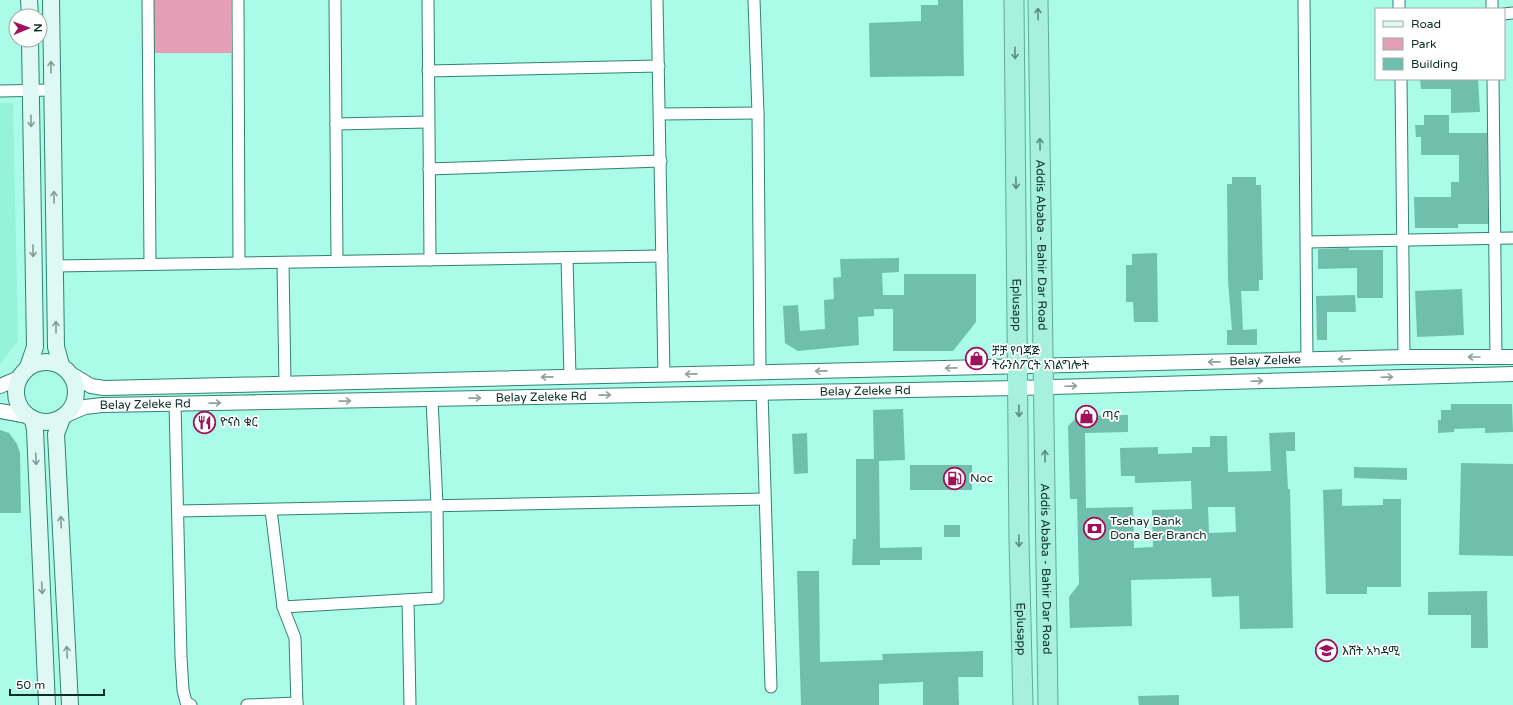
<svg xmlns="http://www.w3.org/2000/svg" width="1513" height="705" font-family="'Varela Round','Noto Sans Ethiopic',sans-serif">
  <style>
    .built { fill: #95f2db }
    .green { fill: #e49fb6 }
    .building { fill: #6fbfac; fill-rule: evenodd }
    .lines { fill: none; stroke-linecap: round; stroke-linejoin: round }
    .minor-casing { stroke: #308372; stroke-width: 13 }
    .tertiary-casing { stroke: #308372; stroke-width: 16 }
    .secondary-casing { stroke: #308372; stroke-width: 18 }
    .trunk-casing { stroke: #62a998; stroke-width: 21 }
    .minor { stroke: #fff; stroke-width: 11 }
    .tertiary { stroke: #fff; stroke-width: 14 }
    .secondary { stroke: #def9f3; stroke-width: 16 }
    .trunk { stroke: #a7f0de; stroke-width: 19 }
    .oneway { stroke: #588e82 }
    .oneway2 { stroke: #7f9d97 }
    .oneway3 { stroke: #91a09d }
    .labels { text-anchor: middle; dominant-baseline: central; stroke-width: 3.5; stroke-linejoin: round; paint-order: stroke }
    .street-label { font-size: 12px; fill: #0a2d26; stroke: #fff }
    .poi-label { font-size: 12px; fill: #0a2d26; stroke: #fff; text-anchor: start }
  </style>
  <rect width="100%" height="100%" fill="#aafbe7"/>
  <polygon class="built" points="0,103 13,103 18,341 0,364"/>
  <rect class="green" x="154" y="0" width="77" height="53"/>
  <g class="building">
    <polygon points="938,0 963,0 964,76 870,77 869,23 921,21 921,5 938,5"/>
    <polygon points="1420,79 1478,79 1480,112 1451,113 1451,89 1421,89"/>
    <polygon points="1424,115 1449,115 1449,133 1487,133 1488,224 1458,224 1458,228 1415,228 1414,197 1451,197 1451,182 1459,182 1459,155 1421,155 1421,137 1416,137 1415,125 1424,125"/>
    <polygon points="1232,177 1256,177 1256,185 1261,185 1263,280 1259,280 1259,291 1241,291 1243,330 1257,329 1257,345 1227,345 1227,330 1232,330 1228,281 1227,184 1232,184"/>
    <polygon points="1349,248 1349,250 1383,250 1383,298 1357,298 1357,268 1318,269 1318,249"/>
    <polygon points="1157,253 1158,322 1134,322 1133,302 1126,302 1126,265 1132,265 1132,254"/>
    <polygon points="899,258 899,272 882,273 883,295 904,295 904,274 976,274 976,322 953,351 893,351 893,309 874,309 874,316 858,317 859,345 798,351 785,343 783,306 798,305 800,331 825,329 824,300 834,299 833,278 841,277 840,259"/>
    <polygon points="1462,289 1464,335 1417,337 1415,291"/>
    <polygon points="1355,295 1356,312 1327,312 1327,340 1317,340 1316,296"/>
    <polygon points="1451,404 1512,404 1513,432 1485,433 1485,428 1454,429 1454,432 1438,433 1438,420 1441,420 1441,410 1451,410"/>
    <polygon points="903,409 905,460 879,461 880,548 922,547 922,560 880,560 880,565 852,565 853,539 856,539 856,459 874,459 873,410"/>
    <path d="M1128 415V432L1085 433 1086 508 1133 507 1134 548 1153 547 1152 510 1192 509 1191 481 1135 483V476H1121L1120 448 1158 447V454L1192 453V447H1210V436H1227L1228 472 1271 471 1269 433 1295 432V451H1286L1288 489H1290L1293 628 1240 629 1239 596 1212 597 1211 578 1131 580 1132 626 1070 628 1069 597 1079 584 1077 499H1070L1068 426 1078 416ZM1208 507H1235L1236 532 1209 533Z"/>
    <polygon points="0,430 9,433 17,444 20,453 21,513 0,513"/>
    <polygon points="807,433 808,473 794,474 792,434"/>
    <polygon points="1461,463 1513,464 1513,556 1459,555"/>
    <rect x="910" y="465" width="62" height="25"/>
    <polygon points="1354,467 1407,468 1407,480 1354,478"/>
    <polygon points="1342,489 1342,506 1383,505 1383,499 1401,499 1401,587 1367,587 1367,594 1326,594 1323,490"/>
    <rect x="944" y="525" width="16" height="12"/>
    <polygon points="797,571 819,571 820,662 883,660 882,654 983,651 983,677 958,677 959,705 923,705 923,682 879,684 879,705 801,705"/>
    <polygon points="1487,591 1488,648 1471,648 1471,615 1428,615 1428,592"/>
    <polygon points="1179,695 1179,705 1139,705 1138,696"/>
  </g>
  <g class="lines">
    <defs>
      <g id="minor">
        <polyline points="148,0 150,264"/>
        <polyline points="238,0 239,263"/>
        <polyline points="335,0 337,261"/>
        <polyline points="428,0 430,260"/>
        <polyline points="657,0 664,375"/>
        <polyline points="754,0 758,113 760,372"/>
        <polyline points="1304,0 1307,360"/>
        <polyline points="1399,0 1399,9"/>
        <polyline points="1492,0 1492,9"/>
        <polyline points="1504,14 1513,13"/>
        <polyline points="428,71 659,66"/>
        <polyline points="1401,79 1404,357"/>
        <polyline points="1493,79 1496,357"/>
        <polyline points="0,91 52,90"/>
        <polyline points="660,114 758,113"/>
        <polyline points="336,124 428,122"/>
        <polyline points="429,169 661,161"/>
        <polyline points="1307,242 1513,238"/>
        <polyline points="567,258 570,377"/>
        <polyline points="283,263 285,384"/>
        <polyline points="55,266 662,256"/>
        <polyline points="762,392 771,687"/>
        <polyline points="175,404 181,657 183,690 186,702 191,705"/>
        <polyline points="271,510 283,607 295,638 297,705"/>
        <polyline points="178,511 764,499"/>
        <polyline points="408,600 410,705"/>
        <polyline points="283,607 438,598 437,505 432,399"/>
        <polyline points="247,705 297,703"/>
      </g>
      <g id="tertiary">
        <path id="s1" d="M71 374 91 386 104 388 1404 357H1513"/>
        <polyline points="0,386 19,378"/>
        <polyline points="0,411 28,416"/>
        <path id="s2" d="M66 415 85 407 102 405 1018 388 1513 374"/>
      </g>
      <g id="secondary">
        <polyline points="29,0 30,16"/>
        <polyline points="51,0 56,347 61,365"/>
        <circle cx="46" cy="392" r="30"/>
        <polyline points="28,367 35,347 30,40"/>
        <polyline points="62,418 56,434 70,705"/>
        <polyline points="33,420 35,430 47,705"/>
      </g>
      <g id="trunk">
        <path id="s3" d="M1014 0 1019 540 1023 705"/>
        <path id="s4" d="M1038 0 1048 705"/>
      </g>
    </defs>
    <use href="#minor" class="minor-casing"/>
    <use href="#tertiary" class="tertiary-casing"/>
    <use href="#secondary" class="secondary-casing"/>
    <use href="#trunk" class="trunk-casing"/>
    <use href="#minor" class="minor"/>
    <use href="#tertiary" class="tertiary"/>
    <use href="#secondary" class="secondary"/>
    <use href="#trunk" class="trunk"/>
  </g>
  <defs><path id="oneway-shaft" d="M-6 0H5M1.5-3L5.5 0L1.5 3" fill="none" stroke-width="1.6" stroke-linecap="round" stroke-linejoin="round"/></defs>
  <g class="oneway">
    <use href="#oneway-shaft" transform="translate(1038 14) rotate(-91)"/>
    <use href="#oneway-shaft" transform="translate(1015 53) rotate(89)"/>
    <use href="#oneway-shaft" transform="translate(1040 144) rotate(-91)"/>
    <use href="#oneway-shaft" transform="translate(1016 183) rotate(89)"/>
    <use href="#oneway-shaft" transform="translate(1019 411) rotate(89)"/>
    <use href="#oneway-shaft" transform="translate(1045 456) rotate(-91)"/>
    <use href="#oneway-shaft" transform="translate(1019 541) rotate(89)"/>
  </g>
  <g class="oneway2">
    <use href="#oneway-shaft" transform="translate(51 67) rotate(-90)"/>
    <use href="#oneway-shaft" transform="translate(31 121) rotate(89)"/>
    <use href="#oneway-shaft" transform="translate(54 197) rotate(-91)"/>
    <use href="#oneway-shaft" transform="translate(33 251) rotate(89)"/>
    <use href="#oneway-shaft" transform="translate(56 327) rotate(-90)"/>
    <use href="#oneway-shaft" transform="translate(36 459) rotate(87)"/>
    <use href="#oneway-shaft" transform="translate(61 522) rotate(-93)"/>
    <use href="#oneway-shaft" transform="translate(42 588) rotate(87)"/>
    <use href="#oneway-shaft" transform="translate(67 652) rotate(-93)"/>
  </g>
  <g class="oneway3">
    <use href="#oneway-shaft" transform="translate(1474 357) rotate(180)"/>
    <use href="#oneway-shaft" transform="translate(1344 359) rotate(179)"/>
    <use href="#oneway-shaft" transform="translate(1214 362) rotate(179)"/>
    <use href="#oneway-shaft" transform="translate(951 368) rotate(179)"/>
    <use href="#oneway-shaft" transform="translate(821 371) rotate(179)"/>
    <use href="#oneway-shaft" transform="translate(691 374) rotate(179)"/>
    <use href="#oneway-shaft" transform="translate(547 377) rotate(179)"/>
    <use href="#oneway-shaft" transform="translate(1387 377) rotate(-2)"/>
    <use href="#oneway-shaft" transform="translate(1257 381) rotate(-2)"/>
    <use href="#oneway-shaft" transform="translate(1071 386) rotate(-2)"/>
    <use href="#oneway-shaft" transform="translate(605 395) rotate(-1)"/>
    <use href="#oneway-shaft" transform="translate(475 398) rotate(-1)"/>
    <use href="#oneway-shaft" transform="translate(345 401) rotate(-1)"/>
    <use href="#oneway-shaft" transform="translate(215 403) rotate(-1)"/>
  </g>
  <defs>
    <symbol id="shop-ring" viewBox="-11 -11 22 22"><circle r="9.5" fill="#fff" stroke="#9f115b" stroke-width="1.5"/><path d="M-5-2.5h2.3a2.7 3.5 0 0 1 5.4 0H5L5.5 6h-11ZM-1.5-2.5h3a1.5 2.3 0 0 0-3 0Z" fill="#9f115b"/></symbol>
    <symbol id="restaurant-ring" viewBox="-11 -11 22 22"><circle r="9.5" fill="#fff" stroke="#9f115b" stroke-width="1.5"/><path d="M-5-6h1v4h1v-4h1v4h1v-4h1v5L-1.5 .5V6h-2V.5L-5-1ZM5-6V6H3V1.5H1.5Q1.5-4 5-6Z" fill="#9f115b"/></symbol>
    <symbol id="fuel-ring" viewBox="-11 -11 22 22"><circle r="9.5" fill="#fff" stroke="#9f115b" stroke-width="1.5"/><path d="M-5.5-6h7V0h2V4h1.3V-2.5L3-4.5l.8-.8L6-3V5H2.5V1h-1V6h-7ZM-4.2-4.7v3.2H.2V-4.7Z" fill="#9f115b"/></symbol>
    <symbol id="bank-ring" viewBox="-11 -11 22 22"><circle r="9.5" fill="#fff" stroke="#9f115b" stroke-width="1.5"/><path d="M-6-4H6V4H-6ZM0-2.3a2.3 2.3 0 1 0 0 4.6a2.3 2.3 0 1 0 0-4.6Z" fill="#9f115b"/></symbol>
    <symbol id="school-ring" viewBox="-11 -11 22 22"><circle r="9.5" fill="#fff" stroke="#9f115b" stroke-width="1.5"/><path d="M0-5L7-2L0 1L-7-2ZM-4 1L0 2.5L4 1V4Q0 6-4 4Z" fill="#9f115b"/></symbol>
  </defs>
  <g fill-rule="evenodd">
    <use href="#shop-ring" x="964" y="346" width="25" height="25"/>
    <use href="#shop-ring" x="1074" y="404" width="25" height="25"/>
    <use href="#restaurant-ring" x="192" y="410" width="25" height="25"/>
    <use href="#fuel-ring" x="942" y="466" width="25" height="25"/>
    <use href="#bank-ring" x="1082" y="516" width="25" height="25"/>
    <use href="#school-ring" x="1314" y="638" width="25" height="25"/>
  </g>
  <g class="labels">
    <g class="street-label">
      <text stroke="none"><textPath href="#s4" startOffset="245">Addis Ababa - Bahir Dar Road</textPath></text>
      <text stroke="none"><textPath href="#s3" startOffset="305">Eplusapp</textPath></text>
      <text stroke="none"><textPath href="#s1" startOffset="1198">Belay Zeleke</textPath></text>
      <text stroke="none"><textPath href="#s2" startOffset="801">Belay Zeleke Rd</textPath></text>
      <text stroke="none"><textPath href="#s2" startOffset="477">Belay Zeleke Rd</textPath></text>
      <text stroke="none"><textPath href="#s2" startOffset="81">Belay Zeleke Rd</textPath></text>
      <text stroke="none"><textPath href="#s4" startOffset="569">Addis Ababa - Bahir Dar Road</textPath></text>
      <text stroke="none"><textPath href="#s3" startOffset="629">Eplusapp</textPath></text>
    </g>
    <g class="poi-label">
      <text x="992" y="351">ቻቻ የባጃጅ<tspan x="992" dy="14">ትራንስፖርት አገልግሎት</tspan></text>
      <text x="1102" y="416">ጣና</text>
      <text x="220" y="422">ዮናስ ቁር</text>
      <text x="970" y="478">Noc</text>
      <text x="1110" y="521">Tsehay Bank<tspan x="1110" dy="14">Dona Ber Branch</tspan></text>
      <text x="1342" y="651">እሸት አካዳሚ</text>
    </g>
  </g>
  <rect x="1375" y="8" width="130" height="72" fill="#ffffff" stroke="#9daba8"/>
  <rect x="1383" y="21" width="20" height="6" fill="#def9f3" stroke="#9daba8"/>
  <text x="1411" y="28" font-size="12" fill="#0a2d26">Road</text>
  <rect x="1383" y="38" width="20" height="12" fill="#e49fb6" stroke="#9daba8"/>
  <text x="1411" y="48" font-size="12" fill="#0a2d26">Park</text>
  <rect x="1383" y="58" width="20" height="12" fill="#6fbfac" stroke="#9daba8"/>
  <text x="1411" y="68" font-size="12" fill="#0a2d26">Building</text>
  <g transform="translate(28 28) rotate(89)"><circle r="19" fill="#ffffff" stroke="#9daba8"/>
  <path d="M0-3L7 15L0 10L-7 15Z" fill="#9f115b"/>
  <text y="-6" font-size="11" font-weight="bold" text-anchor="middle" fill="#0a2d26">N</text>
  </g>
  <path d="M10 689v6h94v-6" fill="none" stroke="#0a2d26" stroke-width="2"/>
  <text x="16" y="689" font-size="12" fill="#0a2d26" stroke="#ffffff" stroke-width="3" paint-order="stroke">50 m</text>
</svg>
